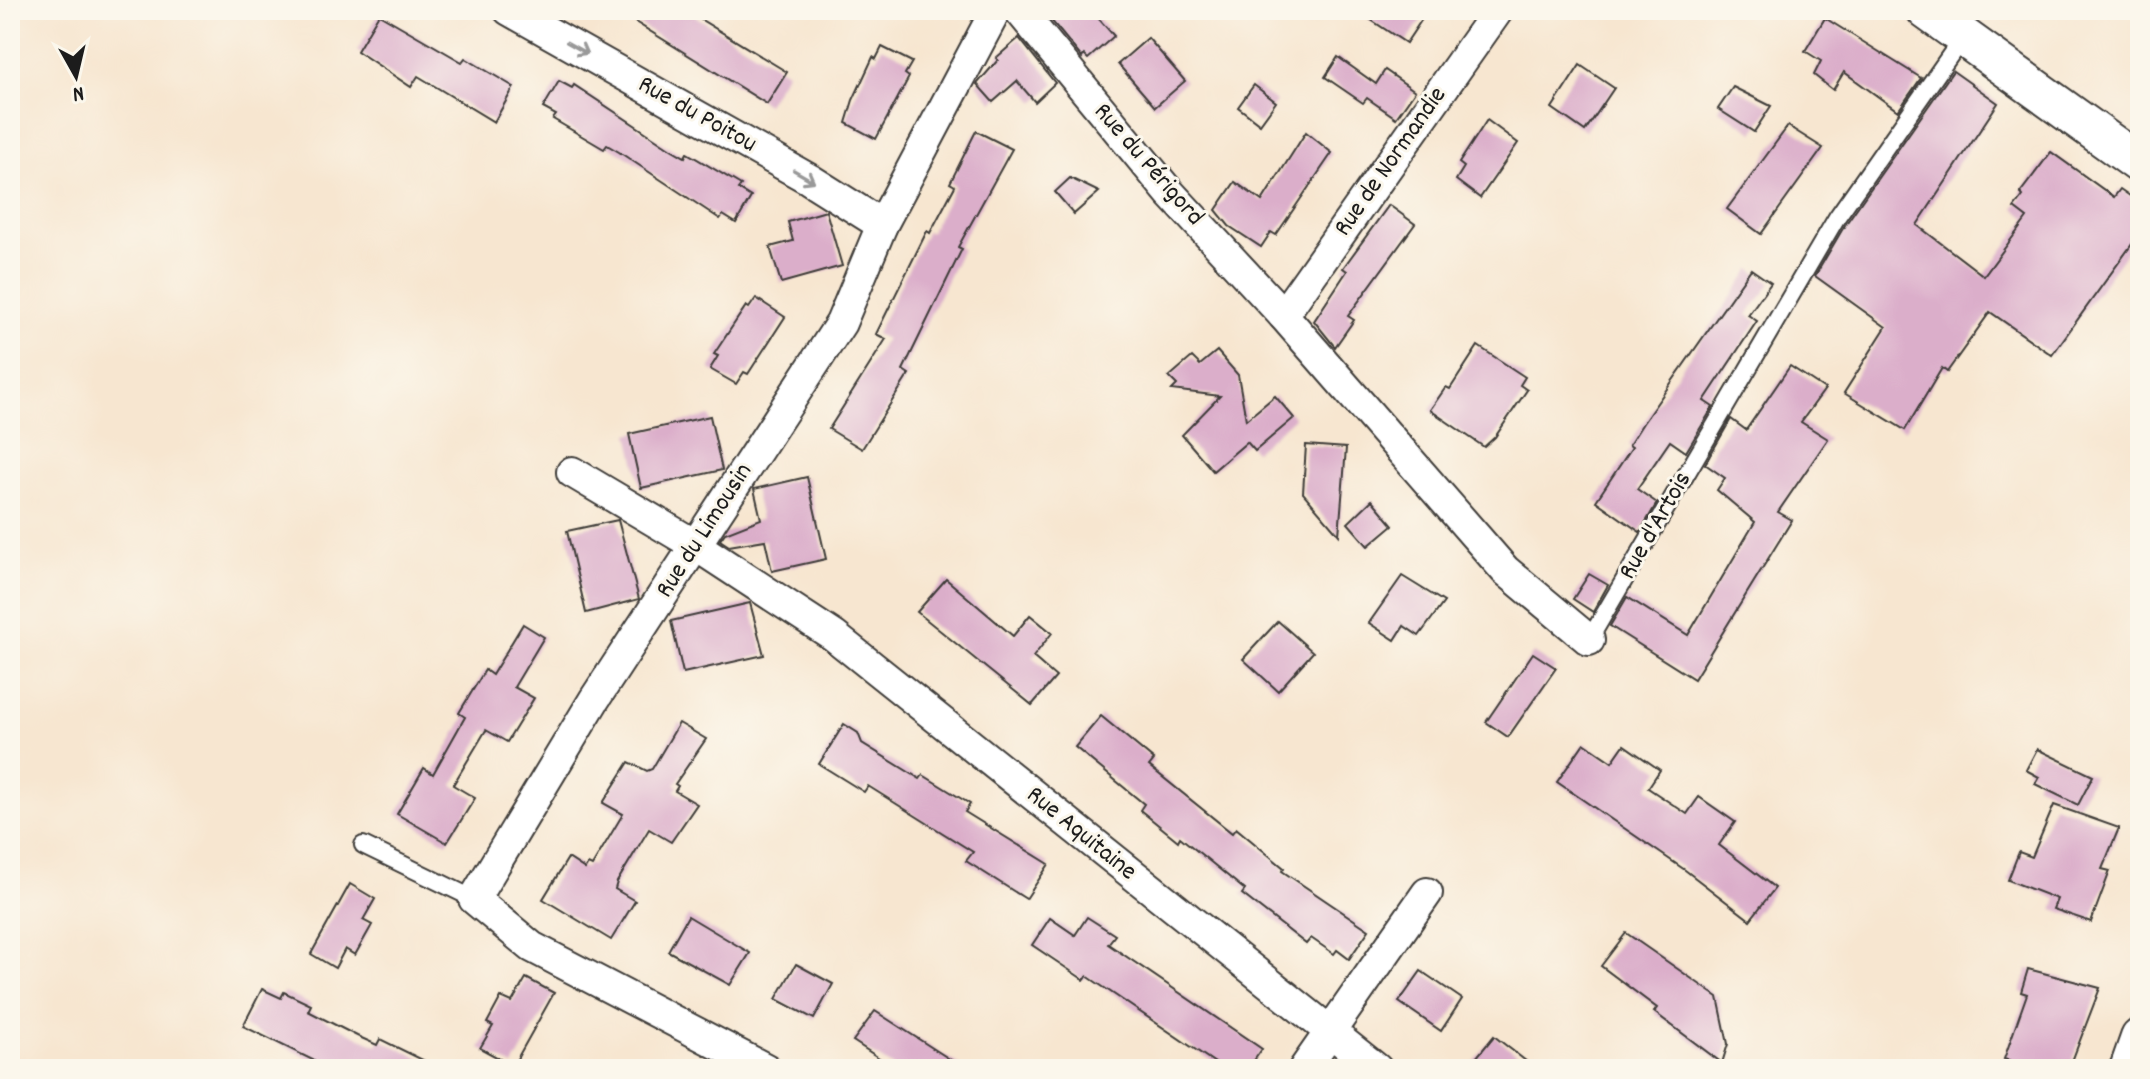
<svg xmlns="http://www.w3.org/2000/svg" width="2150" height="1079" font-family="Dekko,sans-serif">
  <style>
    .building { fill: #dbaeca }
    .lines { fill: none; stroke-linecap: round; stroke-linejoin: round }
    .service-casing { stroke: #3d3a37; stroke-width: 20 }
    .minor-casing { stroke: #3d3a37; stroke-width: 34 }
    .tertiary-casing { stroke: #3d3a37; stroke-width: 42 }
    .service { stroke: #fff; stroke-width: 16 }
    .minor { stroke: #fff; stroke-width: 30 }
    .tertiary { stroke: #fff; stroke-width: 38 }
    .oneway { stroke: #999 }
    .labels { text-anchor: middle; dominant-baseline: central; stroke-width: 6; stroke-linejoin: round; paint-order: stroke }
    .street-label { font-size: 26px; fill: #1c1c1c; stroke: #fbf7ec }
  </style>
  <rect width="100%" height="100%" fill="#fbf7ec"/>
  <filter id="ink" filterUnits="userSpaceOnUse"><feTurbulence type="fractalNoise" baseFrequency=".0125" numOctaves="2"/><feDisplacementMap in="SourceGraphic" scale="16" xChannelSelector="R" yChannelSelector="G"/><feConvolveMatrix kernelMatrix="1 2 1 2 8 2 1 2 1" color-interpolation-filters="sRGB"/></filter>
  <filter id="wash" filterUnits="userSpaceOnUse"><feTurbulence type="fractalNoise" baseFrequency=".006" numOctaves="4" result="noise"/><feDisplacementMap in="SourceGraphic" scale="32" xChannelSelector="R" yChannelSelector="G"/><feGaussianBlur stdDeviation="1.8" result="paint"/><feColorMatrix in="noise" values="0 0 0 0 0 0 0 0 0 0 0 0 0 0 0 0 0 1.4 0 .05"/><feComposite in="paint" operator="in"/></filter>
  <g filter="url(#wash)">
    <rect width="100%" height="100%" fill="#f7e6d0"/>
    <g id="blocks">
      <g class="building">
        <polygon points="616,10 685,10 787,72 767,104"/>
        <polygon points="1051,10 1091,10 1114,36 1088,59 1084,55 1082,58 1046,14"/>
        <polygon points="1356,10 1428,10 1406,43"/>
        <polygon points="379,14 462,62 465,58 514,87 494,122 418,76 411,87 357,51"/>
        <polygon points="1825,18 1921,78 1898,111 1844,72 1833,90 1814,75 1821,61 1805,51"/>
        <polygon points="1019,38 1055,83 1035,102 1017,81 993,102 977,84 998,60 996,58"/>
        <polygon points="1148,38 1185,81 1155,107 1118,64"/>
        <polygon points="882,47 912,62 905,74 909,77 876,139 846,123 853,100 873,57 876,59"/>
        <polygon points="1338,57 1376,84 1385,70 1415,91 1396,118 1367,98 1363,103 1325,77"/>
        <polygon points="1580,65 1614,88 1585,131 1552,108"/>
        <polygon points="1953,71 1998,103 1917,225 1984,276 2027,218 2014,208 2023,196 2020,193 2051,152 2114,197 2120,189 2140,203 2140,233 2052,355 1990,312 1947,372 1942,368 1905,430 1844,393 1886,327 1815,276 1845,225"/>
        <polygon points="559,81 572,88 574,85 671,149 685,157 687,153 741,185 738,189 751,197 736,223 723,215 720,219 619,152 607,145 604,149 553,119 556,115 543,108"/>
        <polygon points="1254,85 1276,102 1260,124 1238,107"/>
        <polygon points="1733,87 1771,106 1754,132 1718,109"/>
        <polygon points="1487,120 1518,143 1480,198 1456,180 1464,167 1459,163"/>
        <polygon points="1788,126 1823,148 1761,234 1727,209"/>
        <polygon points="976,131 1012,149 958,247 962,249 903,370 909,374 862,449 829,429 886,339 876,334 927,231 930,233 955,186 950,183"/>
        <polygon points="1306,132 1332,153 1276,235 1271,232 1261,247 1229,226 1216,210 1235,182 1262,201"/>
        <polygon points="1070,178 1099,192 1074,214 1055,192"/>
        <polygon points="1389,205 1415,224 1348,316 1354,320 1335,347 1314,321 1347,271 1343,268"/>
        <polygon points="826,211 842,266 781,283 770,247 793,241 788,222"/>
        <polygon points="1751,269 1771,283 1748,315 1757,321 1704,401 1713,407 1686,452 1670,441 1637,489 1657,503 1640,532 1596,501 1632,447 1629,445 1643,423"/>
        <polygon points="756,298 785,317 748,374 744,372 736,384 710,369 718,356 714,354 746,306 749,308"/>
        <polygon points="1478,346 1525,377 1520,385 1527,390 1495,437 1484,447 1430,410 1446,387 1450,389"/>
        <polygon points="1217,351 1238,375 1246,420 1275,396 1294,418 1255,451 1247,442 1213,471 1182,435 1220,396 1172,390 1177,385 1169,377 1192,357 1200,365"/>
        <polygon points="1790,366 1825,389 1801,422 1828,439 1778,512 1792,520 1694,679 1610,626 1627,597 1688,635 1755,522 1717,490 1725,478 1705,464 1731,419 1746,430"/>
        <polygon points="710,416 722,470 641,488 629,434"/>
        <polygon points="1306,445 1346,448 1339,535 1303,493"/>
        <polygon points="807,477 826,559 772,571 765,540 729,546 720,540 725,533 761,519 754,489"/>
        <polygon points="1372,500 1393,525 1368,546 1348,523"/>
        <polygon points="618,520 639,599 586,613 567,531"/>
        <polygon points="1589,574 1608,585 1593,612 1573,599"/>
        <polygon points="1402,576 1444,602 1419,636 1404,626 1395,640 1369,623"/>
        <polygon points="946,579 1013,636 1030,615 1052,633 1033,657 1056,677 1032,705 917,612"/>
        <polygon points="750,603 764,655 683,673 671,621"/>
        <polygon points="1278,621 1313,652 1278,691 1243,659"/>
        <polygon points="523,624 544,637 514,687 534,698 507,742 486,730 453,785 475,798 447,843 397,814 424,768 433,774 465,717 459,713 485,670 492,675"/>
        <polygon points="1533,653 1556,668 1508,737 1486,722"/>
        <polygon points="1101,716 1154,760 1149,766 1232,833 1236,828 1284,868 1282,871 1369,930 1349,959 1337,950 1334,954 1311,938 1306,944 1242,894 1245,890 1180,837 1178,841 1140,810 1144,804 1075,747"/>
        <polygon points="679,723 706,739 675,784 678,786 675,791 697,804 671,842 649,829 617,882 615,889 635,901 611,940 543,899 568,858 585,869 588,864 592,866 623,814 603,803 629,762 647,771 652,769"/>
        <polygon points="844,724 858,733 862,743 920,779 923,775 970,804 965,812 1049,864 1026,899 966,861 973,852 868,786 864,792 819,764"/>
        <polygon points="1584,743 1612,762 1624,745 1660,770 1648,788 1687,814 1699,797 1735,822 1719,845 1775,888 1750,920 1685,870 1557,782"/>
        <polygon points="2037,749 2093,776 2078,805 2035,784 2039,777 2026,770"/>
        <polygon points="2054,805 2119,828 2102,869 2110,871 2091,922 2053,909 2057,899 2008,880 2019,852 2032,857"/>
        <polygon points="350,884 375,899 363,920 372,925 355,955 345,949 335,968 311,954"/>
        <polygon points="688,916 750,953 730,985 668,951"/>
        <polygon points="1087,917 1115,935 1108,944 1262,1049 1248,1069 1224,1069 1087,976 1084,980 1032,945 1050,918 1075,935"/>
        <polygon points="1626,933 1718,997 1728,1044 1722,1063 1654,1012 1657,1008 1601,966"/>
        <polygon points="796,964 833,984 814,1019 776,999"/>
        <polygon points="2028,969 2100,988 2069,1069 2034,1069 2004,1059 2027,994 2021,992"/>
        <polygon points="1421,971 1462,999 1441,1031 1399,1002"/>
        <polygon points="526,978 554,993 513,1066 480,1048 493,1026 487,1023 501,997 512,1002"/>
        <polygon points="262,989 281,998 284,992 311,1005 308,1011 357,1036 377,1045 380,1039 441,1069 331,1069 243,1026"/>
        <polygon points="875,1011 965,1069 896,1069 853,1041"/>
        <polygon points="1494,1036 1536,1069 1467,1069"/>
      </g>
    </g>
  </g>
  <g filter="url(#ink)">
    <use href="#blocks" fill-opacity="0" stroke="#3d3a37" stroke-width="2"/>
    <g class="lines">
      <defs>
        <g id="service">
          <polyline points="1589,640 1837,217 1963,37"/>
          <polyline points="363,845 474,899"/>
        </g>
        <g id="minor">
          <polyline points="509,10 809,179 882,225"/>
          <polyline points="1019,10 1169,192 1283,315 1505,570 1589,640"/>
          <polyline points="1283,315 1498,10"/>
          <polyline points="572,472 695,545 834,636 1377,1069"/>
          <polyline points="766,1069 532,947 474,899 594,700 841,323 882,225 996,10"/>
          <polyline points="1304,1069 1427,893"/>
        </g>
        <g id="tertiary">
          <polyline points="1926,10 2140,164"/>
          <polyline points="2129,1069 2140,1038"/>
        </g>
      </defs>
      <use href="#service" class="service-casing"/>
      <use href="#minor" class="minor-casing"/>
      <use href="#tertiary" class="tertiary-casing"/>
      <use href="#service" class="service"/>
      <use href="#minor" class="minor"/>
      <use href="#tertiary" class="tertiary"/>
    </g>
    <defs><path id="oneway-shaft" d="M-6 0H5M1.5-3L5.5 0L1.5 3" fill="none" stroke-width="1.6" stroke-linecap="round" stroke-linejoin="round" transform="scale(2)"/></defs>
    <g class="oneway">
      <use href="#oneway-shaft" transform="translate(577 48) rotate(29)"/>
      <use href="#oneway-shaft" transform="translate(804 176) rotate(30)"/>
    </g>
  </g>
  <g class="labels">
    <g class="street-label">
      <text transform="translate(697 115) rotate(29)">Rue du Poitou</text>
      <text transform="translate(1391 162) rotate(-55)">Rue de Normandie</text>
      <text transform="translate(1148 165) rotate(49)">Rue du Périgord</text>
      <text transform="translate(1656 526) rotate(-60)">Rue d'Artois</text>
      <text transform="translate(705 531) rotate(-57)">Rue du Limousin</text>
      <text transform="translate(1081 834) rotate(39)">Rue Aquitaine</text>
    </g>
  </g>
  <rect width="2150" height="1079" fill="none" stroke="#fbf7ec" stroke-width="40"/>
  <g transform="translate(76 76) rotate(172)" stroke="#fbf7ec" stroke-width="6" paint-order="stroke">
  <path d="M0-6L14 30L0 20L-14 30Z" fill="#1c1c1c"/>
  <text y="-12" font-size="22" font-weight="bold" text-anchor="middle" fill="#1c1c1c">N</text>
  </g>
</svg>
